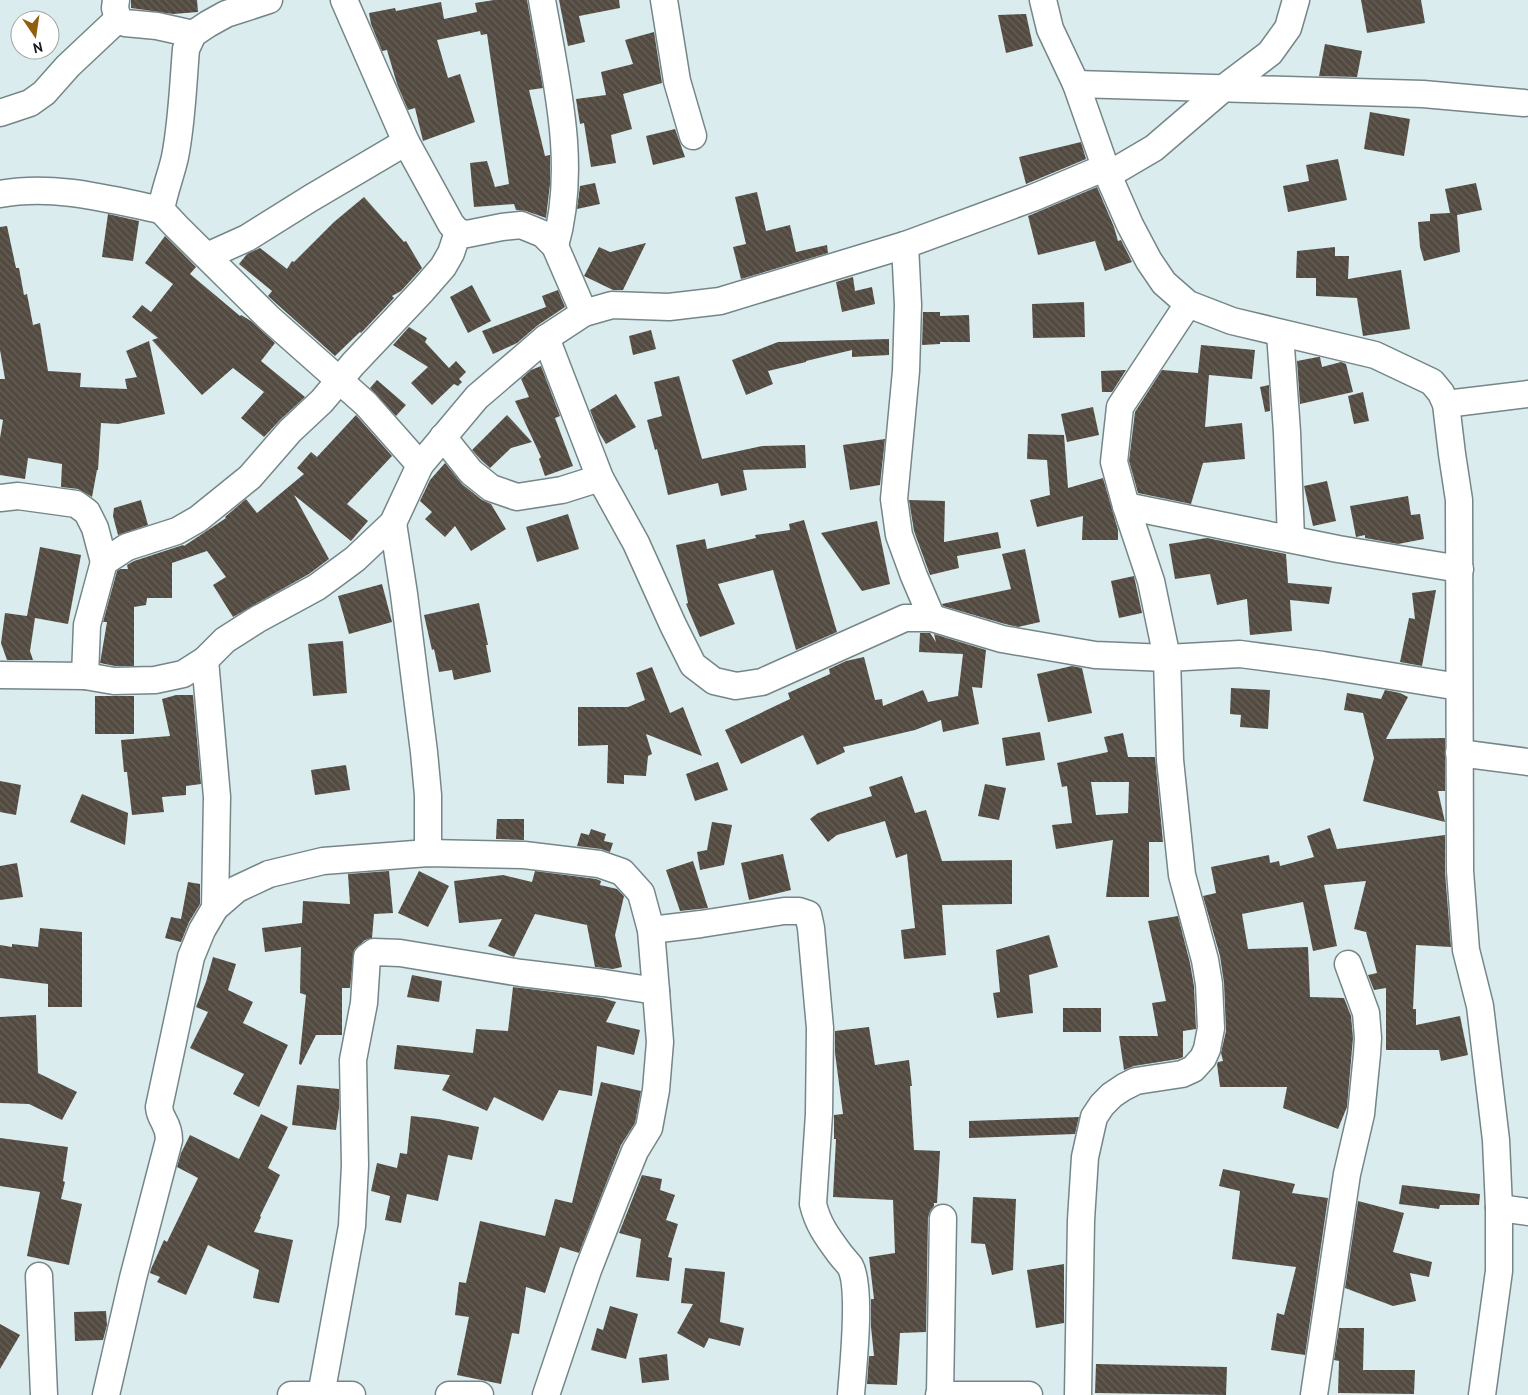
<svg xmlns="http://www.w3.org/2000/svg" width="1528" height="1395" font-family="'PT Sans',sans-serif">
  <style>
    .building { fill: url(#building-back-hatch); fill-rule: evenodd }
    .lines { fill: none; stroke-linecap: round; stroke-linejoin: round }
    .minor-casing { stroke: #758688; stroke-width: 29 }
    .minor { stroke: #fff; stroke-width: 26 }
  </style>
  <defs>
    <pattern id="building-back-hatch" width="6" height="6" patternUnits="userSpaceOnUse" patternTransform="scale(1.25)"><rect width="6" height="6" fill="#534b41"/><path d="M-1 5l2 2M0 0l6 6M5-1l2 2" fill="none" stroke="#676159"/></pattern>
  </defs>
  <rect width="100%" height="100%" fill="#daecee"/>
  <g class="building">
    <polygon points="131,0 197,0 198,12 173,14 131,8"/>
    <polygon points="494,0 527,0 543,88 529,90 545,156 550,155 550,184 546,218 526,211 516,210 514,204 474,207 470,163 487,161 495,187 509,184 487,34 481,35 480,31 437,40 448,78 460,74 475,122 423,141 415,108 408,110 397,84 387,50 382,51 371,24 369,13 395,8 396,11 441,2 444,19 477,12 475,3"/>
    <polygon points="559,0 619,0 620,8 579,16 585,42 568,46"/>
    <polygon points="1361,0 1421,0 1425,23 1367,33"/>
    <polygon points="1026,14 1033,46 1006,53 998,15"/>
    <polygon points="654,32 662,83 623,94 632,129 611,135 616,163 591,167 584,123 580,124 576,99 606,95 601,72 633,64 625,40"/>
    <polygon points="1325,44 1362,51 1357,77 1319,76"/>
    <polygon points="1370,112 1410,119 1404,156 1364,149"/>
    <polygon points="675,129 685,157 653,165 646,136"/>
    <polygon points="1081,142 1086,159 1026,184 1019,157"/>
    <polygon points="1338,159 1347,200 1288,212 1283,186 1309,181 1306,165"/>
    <polygon points="595,183 600,204 577,209 580,186"/>
    <polygon points="1476,183 1482,210 1457,215 1460,252 1424,261 1420,247 1418,222 1430,221 1430,214 1450,213 1445,189"/>
    <polygon points="1097,187 1114,227 1118,241 1121,240 1132,262 1105,271 1095,241 1038,255 1028,216"/>
    <polygon points="757,192 766,231 790,225 796,252 827,245 828,253 741,279 733,247 746,244 735,197"/>
    <polygon points="364,197 404,242 406,241 422,268 401,291 392,296 394,298 361,333 360,332 335,356 268,296 272,291 239,264 247,254 260,248 287,269 292,261 294,262 334,222"/>
    <polygon points="108,214 139,221 133,261 102,257"/>
    <polygon points="7,226 16,268 19,268 24,295 27,294 33,325 40,323 48,371 81,373 80,387 127,389 125,379 137,377 126,351 149,341 165,414 118,424 101,423 98,470 97,470 92,497 78,489 61,487 62,464 28,458 25,479 0,475 0,438 3,420 0,419 0,379 5,379 0,350 0,227"/>
    <polygon points="165,236 196,267 190,274 240,316 241,315 251,321 275,343 261,361 305,397 280,420 264,437 241,418 264,392 233,368 202,395 152,340 158,338 132,317 142,305 151,312 173,284 145,263"/>
    <polygon points="646,243 623,290 613,290 584,276 599,247 610,252"/>
    <polygon points="1335,247 1335,256 1349,256 1348,279 1401,270 1410,329 1363,336 1357,298 1316,296 1316,278 1296,278 1297,251"/>
    <polygon points="853,277 855,291 872,287 875,304 842,312 836,282"/>
    <polygon points="472,285 491,321 468,333 450,297"/>
    <polygon points="558,290 565,307 538,325 517,343 493,354 482,331 546,307 542,296"/>
    <polygon points="1084,302 1085,337 1033,338 1032,304"/>
    <polygon points="923,312 940,312 940,316 969,315 970,342 940,342 940,344 922,345"/>
    <polygon points="409,327 427,338 425,342 449,368 456,361 466,372 459,379 462,382 458,386 454,384 432,405 411,383 428,367 393,345"/>
    <polygon points="651,330 656,349 633,355 629,336"/>
    <polygon points="889,339 889,355 852,357 852,350 806,361 806,362 768,371 773,384 746,395 732,360 778,342"/>
    <polygon points="1201,345 1255,350 1252,379 1209,375 1205,427 1242,423 1245,459 1203,463 1191,504 1138,493 1129,461 1135,412 1162,370 1198,373"/>
    <polygon points="1318,357 1320,357 1322,367 1341,362 1346,364 1353,392 1300,404 1297,361"/>
    <polygon points="541,366 560,416 555,418 573,466 545,476 539,459 541,457 515,401 529,397 521,379 531,370"/>
    <polygon points="1126,370 1112,392 1102,392 1101,371"/>
    <polygon points="679,376 702,459 762,446 805,445 806,468 743,470 747,490 721,496 718,483 668,495 657,449 655,450 647,420 662,416 654,382"/>
    <polygon points="377,380 406,405 396,416 370,388"/>
    <polygon points="1269,385 1270,411 1265,412 1260,387"/>
    <polygon points="1363,392 1369,421 1354,424 1348,396"/>
    <polygon points="616,394 636,427 606,444 598,431 590,410"/>
    <polygon points="1093,407 1099,435 1067,442 1061,414"/>
    <polygon points="356,415 392,456 347,504 368,521 351,541 294,495 329,559 309,574 233,617 213,585 226,577 207,551 172,563 172,598 147,598 146,605 134,607 134,666 115,666 100,663 107,622 103,622 117,571 120,569 128,569 127,565 134,561 183,545 184,546 226,518 225,517 246,499 257,513 304,474 297,468 311,452 317,457"/>
    <polygon points="507,415 532,442 511,448 490,468 482,461 472,450"/>
    <polygon points="1028,434 1064,435 1068,488 1103,478 1118,530 1118,540 1082,540 1083,516 1037,527 1030,500 1050,495 1047,460 1027,459"/>
    <polygon points="885,439 880,485 850,490 843,445"/>
    <polygon points="445,463 462,484 482,500 491,504 506,529 471,551 455,526 445,537 425,519 432,512 420,501 430,480"/>
    <polygon points="1327,481 1336,521 1313,526 1304,486"/>
    <polygon points="1408,496 1411,515 1420,514 1424,539 1398,544 1365,538 1365,535 1356,537 1350,506"/>
    <polygon points="141,500 148,525 118,535 113,516 114,508"/>
    <polygon points="909,500 945,501 944,542 998,532 1001,548 957,556 959,568 930,575 914,531"/>
    <polygon points="568,514 579,549 537,562 526,527"/>
    <polygon points="804,520 837,632 796,650 773,570 718,584 735,624 700,637 686,604 688,603 676,545 705,539 707,549 756,538 755,535 790,530 789,524"/>
    <polygon points="877,521 890,584 862,591 821,533"/>
    <polygon points="1207,538 1286,554 1288,583 1332,587 1329,604 1290,600 1292,631 1250,635 1247,599 1217,605 1210,574 1175,579 1169,544"/>
    <polygon points="40,547 81,555 68,624 35,618 30,651 33,660 7,660 1,643 5,613 27,616"/>
    <polygon points="1025,549 1040,622 1018,627 1005,624 943,606 942,604 1011,589 1002,554"/>
    <polygon points="1134,576 1142,613 1119,618 1111,581"/>
    <polygon points="382,584 392,622 349,634 338,596"/>
    <polygon points="1436,590 1422,666 1400,662 1409,618 1415,619 1412,593"/>
    <polygon points="479,603 488,645 486,645 491,672 454,680 452,670 439,672 434,649 432,650 424,615"/>
    <polygon points="920,633 930,633 936,642 934,634 986,650 982,688 972,687 979,724 943,732 941,720 915,730 843,747 845,752 817,765 803,735 741,764 725,730 790,699 788,693 830,674 829,669 846,661 864,657 875,700 882,699 883,706 923,690 928,702 958,696 963,654 919,652"/>
    <polygon points="343,641 347,693 313,696 308,644"/>
    <polygon points="1072,666 1082,668 1092,713 1048,722 1037,674"/>
    <polygon points="652,667 670,713 683,707 702,756 646,734 652,754 648,756 646,776 624,775 624,784 607,783 608,745 578,746 578,707 628,707 645,700 636,673"/>
    <polygon points="1231,688 1270,690 1268,729 1240,727 1241,715 1230,714"/>
    <polygon points="1385,690 1400,693 1408,697 1386,739 1445,738 1445,791 1438,791 1445,822 1363,801 1374,758 1363,713 1344,710 1347,693 1381,699"/>
    <polygon points="176,695 193,695 201,784 186,786 186,795 162,797 164,812 132,815 127,772 124,772 121,740 170,736 162,699"/>
    <rect x="95" y="696" width="39" height="38"/>
    <polygon points="1040,732 1045,760 1006,766 1002,738"/>
    <path d="M1123 733 1128 757H1155L1163 842H1149V897H1106L1113 840 1056 849 1052 825 1072 823 1067 786 1062 787 1057 763 1108 752 1104 737ZM1091 782H1129L1128 813 1096 815Z"/>
    <polygon points="718,762 728,790 695,801 686,774"/>
    <polygon points="346,765 350,790 315,795 311,770"/>
    <polygon points="902,776 915,813 926,810 942,861 1012,860 1012,904 942,905 946,955 904,959 901,930 915,928 907,854 896,858 885,821 837,835 828,842 810,819 818,813 872,796 869,787"/>
    <polygon points="0,781 21,785 16,815 0,812"/>
    <polygon points="985,784 1006,788 999,820 978,816"/>
    <polygon points="82,794 128,813 125,845 70,822"/>
    <polygon points="497,819 524,819 524,840 496,839"/>
    <polygon points="712,822 732,825 724,865 700,870 697,852 707,850"/>
    <polygon points="1330,828 1337,849 1445,835 1445,872 1451,947 1416,945 1413,1009 1416,1009 1416,1025 1460,1016 1468,1055 1441,1061 1439,1050 1386,1050 1386,988 1374,990 1368,975 1377,973 1366,932 1354,929 1366,881 1324,885 1337,946 1313,951 1303,902 1242,914 1248,949 1308,947 1310,997 1344,998 1351,1016 1353,1038 1347,1107 1338,1129 1283,1108 1287,1087 1220,1087 1217,1064 1218,1062 1223,1061 1221,1053 1226,1031 1224,983 1220,956 1203,896 1216,893 1211,867 1269,855 1270,863 1279,861 1280,866 1314,857 1307,836"/>
    <polygon points="591,829 606,834 604,841 613,843 610,852 601,849 577,846 581,833 589,835"/>
    <polygon points="783,854 791,890 749,900 741,863"/>
    <polygon points="693,861 708,908 680,911 666,870"/>
    <polygon points="17,863 23,897 0,900 0,866"/>
    <polygon points="389,871 393,913 374,914 372,938 365,940 354,950 350,988 342,988 342,1035 316,1035 301,1065 299,1064 306,995 300,993 301,947 265,952 262,928 302,923 303,901 350,904 348,874"/>
    <polygon points="419,871 449,886 428,927 398,913"/>
    <polygon points="535,871 596,879 601,881 600,885 617,889 624,896 615,935 622,967 613,969 595,967 587,925 535,914 514,957 488,946 502,919 459,923 454,881 503,875 532,882"/>
    <polygon points="188,882 200,884 200,904 189,922 181,942 165,938 171,917 181,919"/>
    <polygon points="1178,916 1190,963 1194,986 1196,1029 1183,1031 1183,1057 1178,1059 1134,1066 1124,1070 1119,1036 1158,1036 1152,1003 1166,1001 1148,921"/>
    <polygon points="40,928 82,932 82,1007 48,1007 48,984 0,978 0,945 12,947 12,944 38,947"/>
    <polygon points="1049,935 1058,967 1029,975 1033,1013 997,1018 993,993 1000,992 996,950"/>
    <polygon points="213,957 236,964 228,990 253,1002 243,1023 288,1045 259,1107 233,1094 244,1074 190,1048 208,1012 196,1007 206,982"/>
    <polygon points="412,975 442,981 439,1002 407,997"/>
    <polygon points="513,987 602,998 616,1002 606,1022 640,1030 634,1055 597,1046 592,1096 559,1090 543,1121 494,1097 487,1111 442,1090 450,1075 394,1069 397,1045 473,1053 476,1029 508,1031"/>
    <rect x="1063" y="1008" width="38" height="24"/>
    <polygon points="36,1015 38,1073 77,1092 62,1120 29,1104 0,1103 0,1017"/>
    <polygon points="869,1027 875,1065 909,1060 912,1086 910,1086 914,1150 940,1151 937,1203 934,1203 934,1206 930,1211 928,1218 926,1332 900,1333 897,1385 867,1384 869,1356 874,1356 871,1327 871,1299 874,1299 869,1257 895,1253 893,1200 833,1197 836,1139 834,1139 834,1115 843,1114 835,1053 835,1031"/>
    <polygon points="601,1082 641,1091 635,1123 621,1145 579,1253 560,1247 545,1293 526,1287 519,1334 512,1333 501,1384 457,1375 469,1317 455,1315 459,1282 466,1283 480,1221 545,1236 555,1199 572,1203"/>
    <polygon points="297,1085 339,1089 339,1108 336,1130 292,1125"/>
    <polygon points="261,1114 288,1127 268,1168 280,1175 260,1216 261,1217 254,1232 293,1240 279,1303 253,1298 259,1270 208,1245 186,1295 157,1282 160,1277 150,1273 151,1269 164,1240 167,1242 198,1178 177,1167 181,1153 190,1135 239,1159"/>
    <polygon points="411,1116 438,1119 479,1127 472,1160 448,1155 438,1201 407,1194 401,1223 385,1220 390,1196 371,1191 377,1163 397,1168 400,1153 407,1154"/>
    <polygon points="1079,1117 1075,1134 969,1138 969,1121"/>
    <polygon points="0,1138 68,1147 63,1181 65,1182 61,1199 82,1204 69,1265 27,1256 40,1192 0,1186"/>
    <polygon points="1223,1169 1295,1184 1292,1193 1328,1198 1305,1355 1271,1350 1277,1313 1284,1315 1296,1267 1232,1259 1240,1191 1219,1186"/>
    <polygon points="642,1175 662,1179 660,1190 675,1195 666,1220 678,1224 668,1257 672,1258 669,1281 636,1277 641,1239 619,1233"/>
    <polygon points="1402,1185 1480,1194 1479,1205 1440,1205 1439,1209 1399,1204"/>
    <polygon points="973,1197 1016,1199 1013,1270 992,1275 985,1244 971,1243"/>
    <polygon points="1358,1201 1404,1213 1393,1252 1432,1262 1429,1277 1410,1273 1416,1301 1393,1306 1345,1288"/>
    <polygon points="1064,1264 1064,1323 1036,1328 1027,1270"/>
    <polygon points="685,1268 725,1272 720,1322 744,1328 740,1346 709,1338 704,1348 677,1333 693,1304 681,1303"/>
    <polygon points="610,1306 638,1314 626,1359 591,1350 597,1328 603,1330"/>
    <polygon points="106,1311 107,1325 103,1340 75,1341 74,1312"/>
    <polygon points="0,1324 20,1335 0,1369"/>
    <polygon points="1339,1328 1364,1328 1363,1370 1415,1370 1414,1394 1338,1393 1339,1361 1334,1360"/>
    <polygon points="667,1354 669,1380 642,1383 639,1358"/>
    <polygon points="1096,1364 1227,1367 1226,1395 1095,1393"/>
  </g>
  <g class="lines">
    <defs>
      <g id="minor">
        <polyline points="116,0 115,8 118,19 125,23 157,26 193,34"/>
        <path d="M269 0 226 14 208 24 193 34 186 49C183 85 182 122 175 157 171 175 164 192 161 210L176 226 269 318 366 404 420 465"/>
        <polyline points="344,0 406,142 451,224 458,232 467,234 502,227 521,225 543,234 555,246 584,313"/>
        <path d="M542 0C556 80 578 166 555 246"/>
        <polyline points="664,0 677,81 693,136"/>
        <polyline points="1043,0 1050,29 1076,84 1108,175 1130,225 1149,261 1164,283 1188,304 1232,321 1375,355 1432,382 1441,393 1446,404 1452,454 1459,500 1460,871 1466,950 1480,1006 1496,1140 1499,1208 1499,1271 1482,1395"/>
        <polyline points="1076,84 1423,94 1524,103"/>
        <polyline points="0,113 30,103 44,93 68,66 118,19"/>
        <polyline points="1108,175 1154,148 1225,87 1270,53 1288,28 1296,0"/>
        <path d="M0 194C54 184 108 199 161 210"/>
        <polyline points="905,245 908,305 906,371 894,499 899,535 914,576 932,618"/>
        <polyline points="207,256 247,238 311,198 406,142"/>
        <polyline points="1280,333 1287,432 1291,539"/>
        <polyline points="546,338 600,478 636,543 673,625 693,665 714,681 736,686 762,682 905,618 932,618 1002,639 1095,655 1167,658 1240,654 1323,665 1459,687"/>
        <polyline points="1446,404 1528,394"/>
        <polyline points="443,437 471,472 491,488 517,497 562,490 600,478"/>
        <polyline points="0,498 18,496 76,504 87,512 95,528 104,562"/>
        <polyline points="1126,506 1338,549 1460,569"/>
        <polyline points="393,523 404,594 424,752 428,795 428,853"/>
        <polyline points="0,675 85,676 114,681 155,680 183,674 205,660 225,640 258,619 317,587 355,559 393,523 420,465 477,397 546,338 584,313 612,305 669,307 720,301 905,245 1035,197 1106,167"/>
        <polyline points="85,676 87,625 104,562 127,547 177,531 198,519 250,477 290,431 322,401 353,364 422,291 443,267 451,253 458,232"/>
        <polyline points="1459,753 1528,762"/>
        <polyline points="215,908 237,889 269,874 323,861 428,853 524,855 599,864 622,872 641,893 651,930 656,991 660,1042 656,1090 649,1128 635,1151 616,1198 588,1270 546,1395"/>
        <path d="M651 930 701 924 784 911H799L808 914 811 928 820 1028 819 1114 813 1204C818 1225 828 1238 840 1254 843 1258 847 1262 850 1266 862 1287 853 1368 851 1395"/>
        <polyline points="1499,1208 1528,1212"/>
        <polyline points="39,1276 44,1395"/>
        <path d="M106 1395 133 1278 169 1140C169 1122 160 1121 159 1107L191 957 202 930 215 908 217 797 205 660"/>
        <polyline points="291,1395 352,1395"/>
        <polyline points="321,1395 352,1226 355,1165 353,1060 364,1003 367,957 374,952 400,953 521,973 604,983 656,991"/>
        <polyline points="449,1395 480,1395"/>
        <polyline points="939,1395 1029,1395"/>
        <polyline points="940,1395 943,1218"/>
        <polyline points="1078,1395 1081,1220 1085,1157 1094,1117 1102,1105 1112,1095 1124,1087 1136,1081 1182,1074 1193,1069 1203,1058 1207,1049 1211,1028 1209,984 1205,960 1182,875 1170,760 1167,658 1151,581 1126,506 1114,462 1120,407 1188,304"/>
        <polyline points="1314,1395 1347,1174 1361,1114 1367,1054 1368,1038 1366,1013 1348,964"/>
      </g>
    </defs>
    <use href="#minor" class="minor-casing"/>
    <use href="#minor" class="minor"/>
  </g>
  <g transform="translate(35 35) rotate(167)"><circle r="24" fill="#ffffff" stroke="#a1a3a3"/>
  <path d="M0-4L9 19L0 12L-9 19Z" fill="#915e0e"/>
  <text y="-8" font-size="14" font-weight="bold" text-anchor="middle" fill="#13191a">N</text>
  </g>
</svg>
